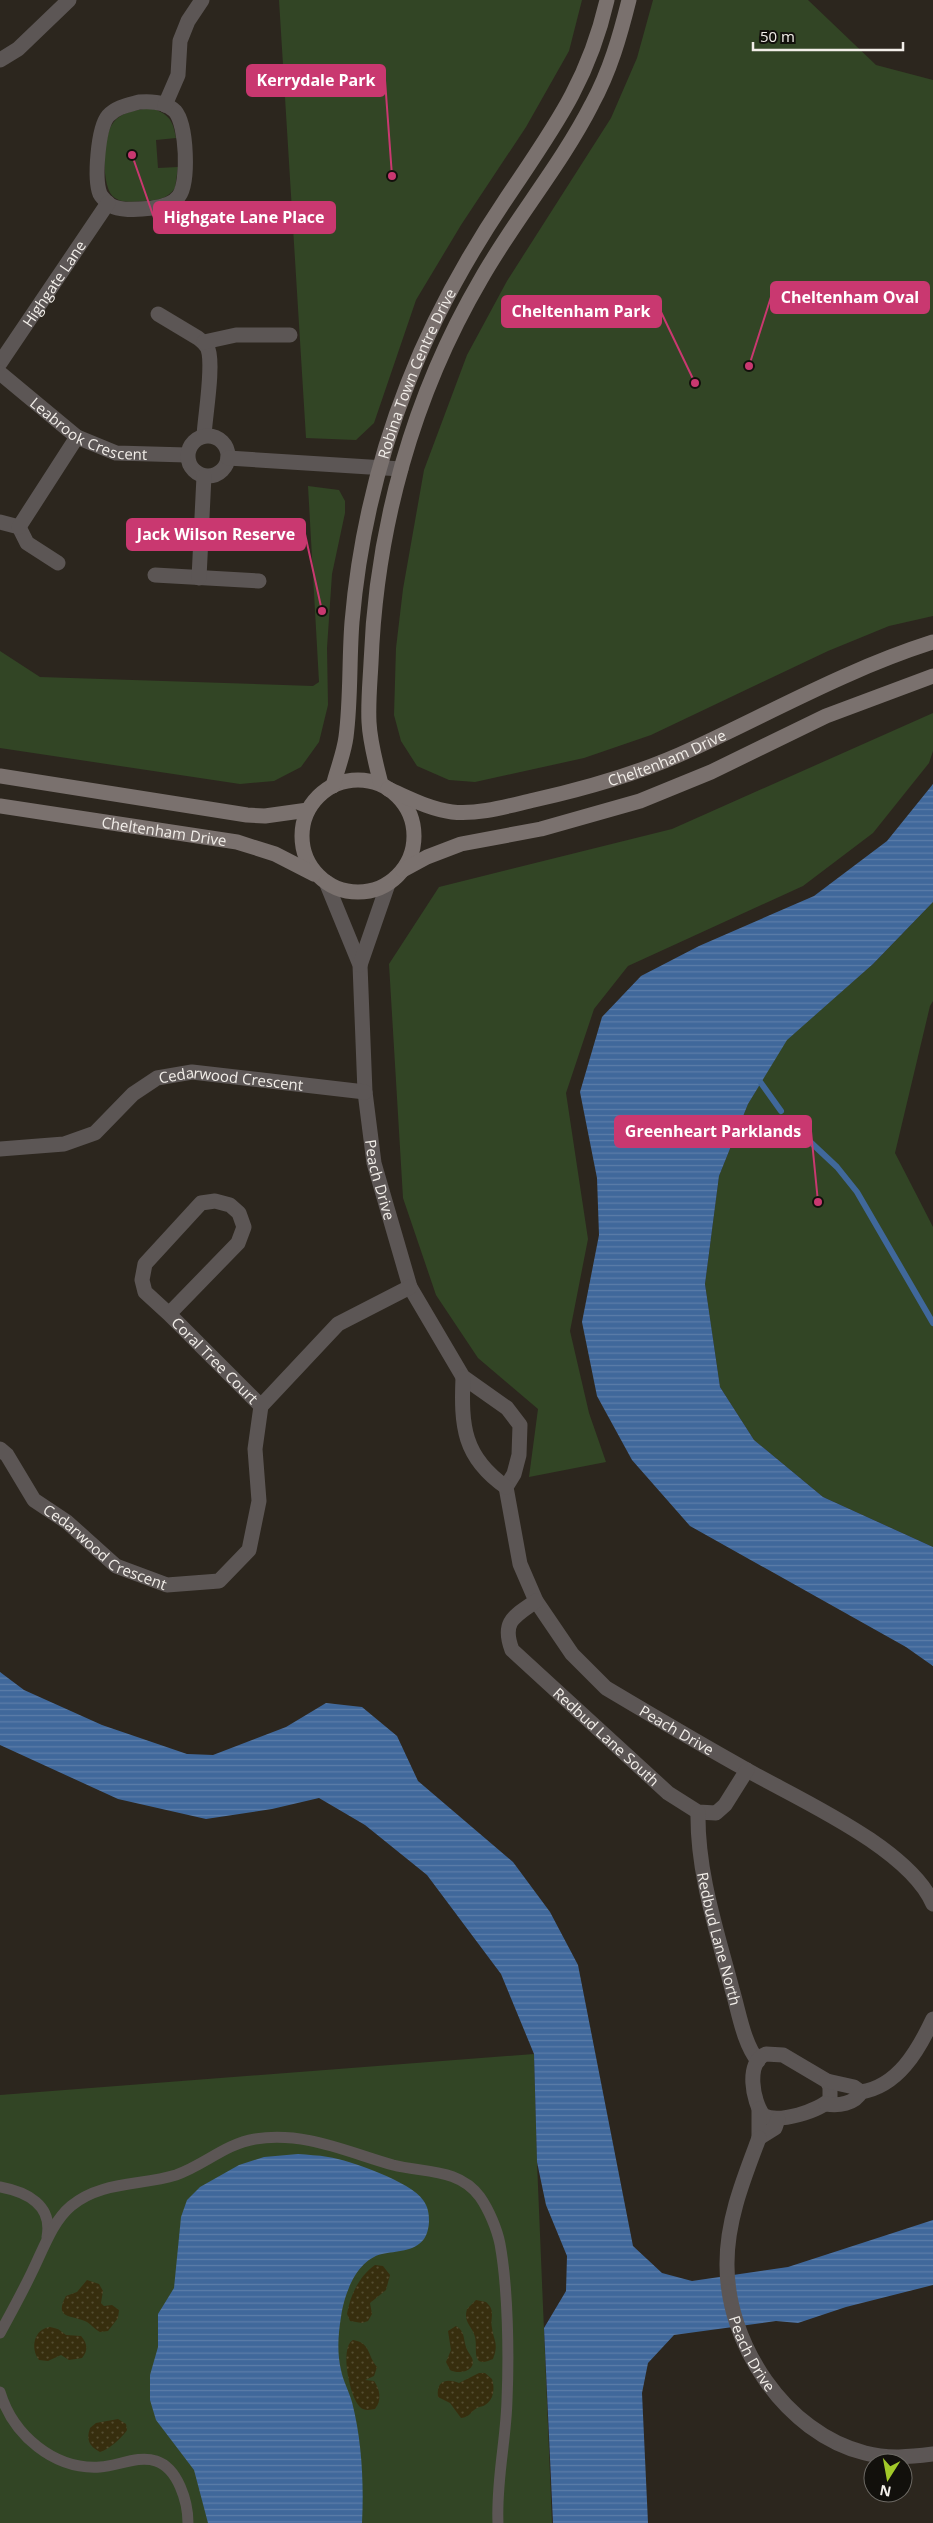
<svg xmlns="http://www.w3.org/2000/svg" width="933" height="2523" font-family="'Open Sans',sans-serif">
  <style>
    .green { fill: #324525 }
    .sand { fill: url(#sand-dots) }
    .water { fill: url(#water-rules) }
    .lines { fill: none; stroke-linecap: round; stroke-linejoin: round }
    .stream { stroke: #40689b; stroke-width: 6 }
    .lane { stroke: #5c5655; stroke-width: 11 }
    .street { stroke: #5c5655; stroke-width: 15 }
    .secondary { stroke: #7a716e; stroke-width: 15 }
    .labels { text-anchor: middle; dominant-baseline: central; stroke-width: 4.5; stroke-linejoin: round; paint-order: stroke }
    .street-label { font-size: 15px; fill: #f2eee9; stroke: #12100c }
    .leader { fill: none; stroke: #c93870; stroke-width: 2 }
    .callout-dot { fill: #c93870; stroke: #12100c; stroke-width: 2 }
    .callout { fill: #c93870; stroke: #c93870; stroke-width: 2 }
    .callout-label { font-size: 16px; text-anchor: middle; font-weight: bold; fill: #fff }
  </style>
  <defs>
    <pattern id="sand-dots" width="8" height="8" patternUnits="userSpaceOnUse" patternTransform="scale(1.25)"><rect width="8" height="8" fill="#372e0e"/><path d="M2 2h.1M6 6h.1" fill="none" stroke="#544d31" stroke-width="1.8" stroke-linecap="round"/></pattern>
    <pattern id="water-rules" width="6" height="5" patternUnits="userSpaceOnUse" patternTransform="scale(1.25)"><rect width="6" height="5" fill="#40689b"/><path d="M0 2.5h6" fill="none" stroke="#5c7ea9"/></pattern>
  </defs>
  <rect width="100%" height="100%" fill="#2c261e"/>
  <g class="green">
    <polygon points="279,0 582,0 569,51 526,127 461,225 416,300 374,423 356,440 306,438"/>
    <polygon points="653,0 808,0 876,65 933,80 933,616 889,626 828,651 651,735 584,758 475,782 449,780 417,766 401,741 394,715 396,648 403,589 424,470 467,355 507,281 611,118 637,58"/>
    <path d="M151 108C169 114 173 120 176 138L156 140 158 168 178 167 175 188C167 199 158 200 145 201 135 201 123 204 115 198 100 189 103 135 113 123 122 111 138 110 151 108Z"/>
    <polygon points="308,486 339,490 345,501 345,513 332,574 327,648 328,705 319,742 301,767 274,781 240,784 0,748 0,651 40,677 313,686 319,682"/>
    <polygon points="933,713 933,751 929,763 873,833 803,886 628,966 594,1009 566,1093 588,1239 570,1331 589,1413 606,1462 529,1477 538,1409 478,1358 436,1295 403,1198 389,964 439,887 672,829"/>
    <polygon points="933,902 933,1001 930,1006 895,1153 933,1227 933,1547 823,1497 754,1440 720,1387 705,1284 719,1176 748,1104 786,1040 873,964"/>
    <polygon points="534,2054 537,2162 552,2523 0,2523 0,2095"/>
  </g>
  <g class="sand">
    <path d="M375 2265 383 2266 390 2275 386 2290 370 2303 372 2314 368 2321 362 2323 350 2321 347 2314C350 2296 359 2276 375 2265Z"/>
    <path d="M87 2280 99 2284 103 2291 101 2303 104 2306 112 2305 119 2310 118 2318 108 2331 100 2332C94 2329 92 2325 87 2322 73 2315 53 2320 66 2296L77 2292Z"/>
    <path d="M476 2300 486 2302C496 2311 490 2317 492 2328 494 2342 499 2344 493 2359 470 2370 478 2348 475 2337 472 2325 463 2323 467 2309Z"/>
    <path d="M456 2326C465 2331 463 2338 466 2347 467 2351 470 2354 472 2358 477 2371 459 2375 450 2370L446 2362 451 2350 448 2331Z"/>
    <path d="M50 2327 58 2329 66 2335 81 2336C88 2344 88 2351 82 2358L69 2360 61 2355 48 2361 39 2360C30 2348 34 2329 50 2327Z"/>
    <path d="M353 2340C371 2343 367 2355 377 2367L374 2376 365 2380 374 2381C380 2389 382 2401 375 2409 370 2410 364 2411 360 2407 350 2398 339 2347 353 2340Z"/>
    <path d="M479 2373H485L492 2379C495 2388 494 2400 485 2405 483 2407 480 2406 477 2408 470 2412 470 2417 461 2418L450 2403 438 2397C436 2381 446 2378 459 2383Z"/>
    <path d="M118 2419 126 2424 127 2430C123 2437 108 2450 100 2452 89 2446 86 2440 90 2428L96 2423Z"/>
  </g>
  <g class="water">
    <polygon points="933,784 933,902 873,964 787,1040 748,1104 719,1176 705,1284 720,1387 754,1440 823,1497 933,1547 933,1666 906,1647 690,1526 632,1460 597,1396 582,1322 599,1235 597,1178 580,1092 602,1017 641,976 699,946 814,896 887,841"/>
    <polygon points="0,1672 24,1690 102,1725 187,1754 213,1755 286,1727 326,1703 362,1707 397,1736 418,1781 513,1862 550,1912 578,1965 633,2246 662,2273 692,2281 788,2267 933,2220 933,2285 846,2307 798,2323 776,2321 674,2335 648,2363 642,2393 648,2523 553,2523 544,2328 566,2291 567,2256 546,2205 537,2162 534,2054 501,1974 427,1875 365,1825 319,1798 272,1809 206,1819 118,1799 0,1745"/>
    <path d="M298 2154C308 2155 318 2155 328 2157 350 2160 411 2182 423 2200 428 2207 429 2213 429 2221 429 2227 427 2235 424 2239 414 2252 396 2251 382 2254 356 2260 344 2295 341 2317 338 2335 337 2353 341 2370 343 2381 349 2391 352 2402 362 2441 364 2484 362 2523H208L194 2470 156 2420 150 2400V2375L158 2347V2314L174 2288 181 2217 187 2200 200 2187 239 2165 264 2157Z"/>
  </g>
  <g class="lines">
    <g class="stream">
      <polyline points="761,1083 781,1111"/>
      <polyline points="789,1122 837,1167 857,1192 933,1323"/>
    </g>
    <g class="lane">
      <path d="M0 2187C27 2192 53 2205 47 2237"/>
      <path d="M0 2333C11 2313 22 2293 32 2272 43 2250 52 2222 71 2206 101 2181 140 2186 176 2175 203 2166 225 2144 255 2139 304 2131 347 2152 393 2165 424 2173 459 2168 480 2197 489 2210 497 2229 500 2244 508 2288 509 2354 507 2400 506 2441 496 2481 498 2523"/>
      <path d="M0 2392C13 2435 54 2470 100 2467 118 2466 138 2455 156 2461 178 2468 188 2502 188 2523"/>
    </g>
    <g class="street">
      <polyline points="0,60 18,49 69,0"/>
      <path d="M139 102C151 101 166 102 175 111 187 125 189 182 179 196 173 204 161 207 152 208 140 209 121 212 110 205 107 202 102 198 100 194 94 179 98 128 108 116 116 107 128 105 139 102Z"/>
      <polyline points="165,105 178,75 180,41 188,21 202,0"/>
      <path d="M158 314 198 338C202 341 206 344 208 349 214 366 205 416 204 436"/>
      <polyline points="204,342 236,335 290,335"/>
      <path id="s1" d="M0 363 108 203"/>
      <path id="s2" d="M0 373 77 437 116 453 187 455"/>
      <circle cx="208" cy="456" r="20"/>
      <polyline points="228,458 401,469"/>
      <polyline points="0,522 19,527 27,543 58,563"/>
      <polyline points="19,527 77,437"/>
      <polyline points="155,575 259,581"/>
      <polyline points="199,578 204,476"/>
      <path id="s3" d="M326 882 360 965 365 1092 374 1163 410 1287 463 1377 507 1408 520 1425 519 1455 514 1474 506 1487 520 1564 536 1601 572 1654 606 1688C653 1716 700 1744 747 1770 800 1800 909 1848 933 1904"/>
      <polyline points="360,965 388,884"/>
      <path id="s4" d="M0 1149 64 1144 95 1133 133 1094 157 1078 192 1072 365 1092"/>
      <path id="s5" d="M169 1314 145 1292 142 1280 145 1264 201 1203 215 1201 230 1205 239 1213 244 1227 238 1243 169 1314 261 1406"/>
      <path d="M463 1377C461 1426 463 1457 506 1487"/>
      <path id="s6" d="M0 1449 7 1455 34 1500 67 1522 116 1566 167 1585 219 1581 249 1550 259 1501 255 1449 261 1406 338 1324 410 1287"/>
      <path id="s7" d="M536 1601C515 1616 501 1621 512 1650L668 1793 698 1812 716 1813 725 1805 747 1770"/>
      <path id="s8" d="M698 1812C697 1873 717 1931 732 1989 739 2012 743 2042 758 2061"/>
      <path d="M766 2054 783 2055 827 2081 830 2087V2099C820 2111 778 2124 763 2115 753 2102 745 2062 766 2054Z"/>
      <path d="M861 2092C898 2086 918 2051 933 2019"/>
      <path d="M826 2104C838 2106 855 2104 861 2092L854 2087 827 2081"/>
      <polyline points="759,2109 759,2138 775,2128 778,2119"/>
      <path id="s9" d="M759 2138C744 2178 727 2219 727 2263 726 2343 785 2433 865 2453 887 2459 910 2457 933 2454"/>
    </g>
    <g class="secondary">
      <polyline points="0,776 247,815 265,816 308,810"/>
      <circle cx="358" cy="836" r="56"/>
      <path d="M381 784C376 764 370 743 369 722 368 702 370 682 371 663 376 528 413 395 481 279 515 219 561 165 592 104 610 71 620 36 629 0"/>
      <path id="s10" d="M333 786C337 770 344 753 346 737 351 699 349 660 352 622 359 540 378 459 408 383 433 318 467 257 506 199 552 130 588 83 607 0"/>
      <path id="s11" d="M388 789C409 798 429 809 452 812 478 815 508 806 534 800 588 788 641 773 692 749 772 712 848 669 933 642"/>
      <path id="s12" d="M0 806 237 842 275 854 314 874"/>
      <polyline points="403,870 427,857 461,844 541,829 640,801 711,772 826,716 933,676"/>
    </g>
  </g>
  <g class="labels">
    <g class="street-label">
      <text stroke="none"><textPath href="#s1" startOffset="96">Highgate Lane</textPath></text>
      <text stroke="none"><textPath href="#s10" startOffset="424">Robina Town Centre Drive</textPath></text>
      <text stroke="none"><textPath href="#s2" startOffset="108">Leabrook Crescent</textPath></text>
      <text stroke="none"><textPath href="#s11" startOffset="291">Cheltenham Drive</textPath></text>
      <text stroke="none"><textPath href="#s12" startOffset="166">Cheltenham Drive</textPath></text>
      <text stroke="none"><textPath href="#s4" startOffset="255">Cedarwood Crescent</textPath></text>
      <text stroke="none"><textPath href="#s3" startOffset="306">Peach Drive</textPath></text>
      <text stroke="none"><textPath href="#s5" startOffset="382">Coral Tree Court</textPath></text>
      <text stroke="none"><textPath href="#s6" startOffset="148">Cedarwood Crescent</textPath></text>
      <text stroke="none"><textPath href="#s3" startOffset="975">Peach Drive</textPath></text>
      <text stroke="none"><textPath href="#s7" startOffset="190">Redbud Lane South</textPath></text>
      <text stroke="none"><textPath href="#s8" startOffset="129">Redbud Lane North</textPath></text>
      <text stroke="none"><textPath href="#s9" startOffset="225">Peach Drive</textPath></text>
    </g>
  </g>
  <path class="leader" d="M392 176L385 80M132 155L154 218M749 366L771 297M695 383L661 312M322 611L305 534M818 1202L811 1131"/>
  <g class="callout-dot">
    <circle cx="392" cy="176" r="5"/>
    <circle cx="132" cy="155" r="5"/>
    <circle cx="749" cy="366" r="5"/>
    <circle cx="695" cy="383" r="5"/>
    <circle cx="322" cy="611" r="5"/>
    <circle cx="818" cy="1202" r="5"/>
  </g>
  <g class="callout">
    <rect x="247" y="65" width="138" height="31" rx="5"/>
    <rect x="154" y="202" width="181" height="31" rx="5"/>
    <rect x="771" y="282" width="158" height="31" rx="5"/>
    <rect x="502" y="296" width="159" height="31" rx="5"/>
    <rect x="127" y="519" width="178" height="31" rx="5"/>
    <rect x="615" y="1116" width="196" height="31" rx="5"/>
  </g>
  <g class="callout-label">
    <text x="316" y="86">Kerrydale Park</text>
    <text x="244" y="223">Highgate Lane Place</text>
    <text x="850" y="303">Cheltenham Oval</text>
    <text x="581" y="317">Cheltenham Park</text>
    <text x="216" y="540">Jack Wilson Reserve</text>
    <text x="713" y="1137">Greenheart Parklands</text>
  </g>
  <g transform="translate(888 2478) rotate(191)"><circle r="24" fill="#12100c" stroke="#6c6964"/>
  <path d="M0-4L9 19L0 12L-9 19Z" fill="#a2c929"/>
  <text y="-8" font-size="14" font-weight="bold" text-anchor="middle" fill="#f2eee9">N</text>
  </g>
  <path d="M753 42v8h150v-8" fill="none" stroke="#f2eee9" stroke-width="2.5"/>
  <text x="760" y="42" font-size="15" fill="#f2eee9" stroke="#12100c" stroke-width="4" paint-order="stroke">50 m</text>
</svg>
